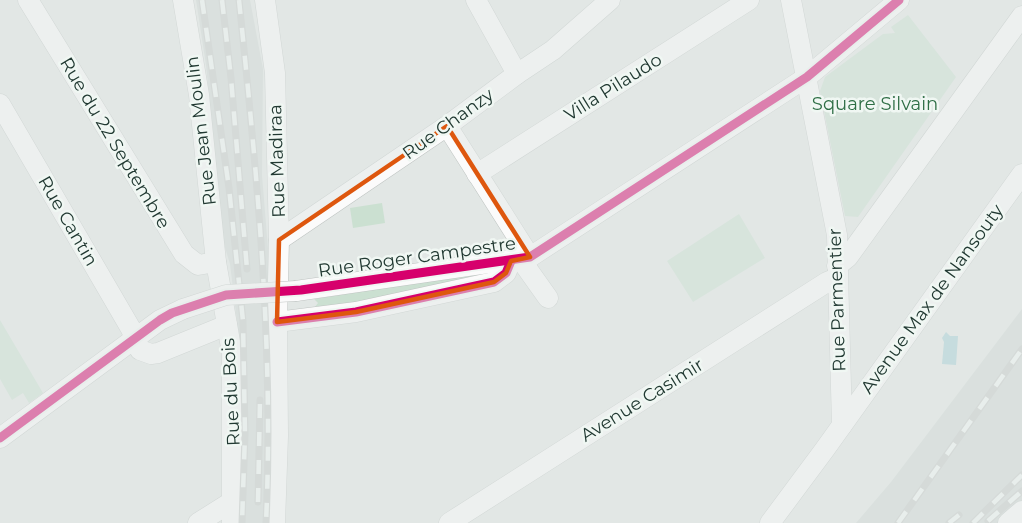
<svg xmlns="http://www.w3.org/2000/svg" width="1022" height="523" font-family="Montserrat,sans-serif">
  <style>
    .built { fill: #d0d8d5 }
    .green { fill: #cbe0d1 }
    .water { fill: #a4ced4 }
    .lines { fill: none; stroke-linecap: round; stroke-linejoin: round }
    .minor-casing { stroke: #bfc4c2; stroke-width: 21 }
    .minor { stroke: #fbfbfb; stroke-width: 20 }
    .rail-casing { stroke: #c6c9c8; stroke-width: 7 }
    .rail { stroke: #f0f7f3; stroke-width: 4.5; stroke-dasharray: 14; stroke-linecap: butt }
    .minor-bridge-casing { stroke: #bfc4c2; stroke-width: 21; stroke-linecap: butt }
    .minor-bridge { stroke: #fbfbfb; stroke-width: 20 }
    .cycleway-casing { stroke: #f0f7f3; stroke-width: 13 }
    .cycleway { stroke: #d6006c; stroke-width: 9 }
    .marked { fill: none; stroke: #de570e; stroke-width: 4.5; stroke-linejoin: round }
    .labels { text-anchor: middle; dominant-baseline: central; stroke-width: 5; stroke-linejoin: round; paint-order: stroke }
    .street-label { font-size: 18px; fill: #213932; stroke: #f0f7f3 }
    .park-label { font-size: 18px; fill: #2e6e45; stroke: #f0f7f3 }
  </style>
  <rect width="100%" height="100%" fill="#e2e7e5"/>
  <g class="built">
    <polygon points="196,0 250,0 263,69 262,175 270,273 270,523 237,523 238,330 230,264 224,244 206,65"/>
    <polygon points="1022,309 1022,506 1003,523 856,523 891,482"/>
  </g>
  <g class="green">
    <polygon points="908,15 956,77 858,217 845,216 820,91 825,77 883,34 895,33 891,27"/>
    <polygon points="382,203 385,223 353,228 350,208"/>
    <polygon points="739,214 765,258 693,302 667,261"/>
    <polygon points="486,272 486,274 353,304 315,307 318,303 314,299"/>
    <polygon points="0,320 43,393 29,403 23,393 12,400 0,379"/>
  </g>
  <polygon class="water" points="946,332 950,336 958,336 956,365 942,364 944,342 942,338"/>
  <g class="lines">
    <defs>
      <g id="minor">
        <polyline points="28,0 184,254 198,265 216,262"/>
        <polyline points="183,0 199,95 216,262 232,353 232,523"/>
        <polyline points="265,0 275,73 279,240 277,322 278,436 275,523"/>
        <polyline points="476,0 517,74"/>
        <polyline points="791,0 837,235 842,425"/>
        <polyline points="0,104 131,329 140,350 151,354 158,353 227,325"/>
        <polyline points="447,126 530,257"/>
        <polyline points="477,174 749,0"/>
        <polyline points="279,240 447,126 517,74 553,50 610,0"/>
        <polyline points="521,260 548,298"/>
        <polyline points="837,266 848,257 1022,16"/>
        <polyline points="296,291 530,257 807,77 899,0"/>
        <polyline points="277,322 356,312 494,282 506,273 511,261"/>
        <polyline points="0,438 160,320 183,309"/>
        <polyline points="198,523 233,501"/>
        <polyline points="449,523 827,282 837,278"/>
        <polyline points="770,523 825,449 1022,174"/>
        <polyline points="1008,523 1022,511"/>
      </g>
    </defs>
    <use href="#minor" class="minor-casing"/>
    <use href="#minor" class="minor"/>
    <defs>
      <g id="rail">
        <polyline points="202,0 229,188 243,321 245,434 242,523"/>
        <polyline points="222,0 231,78 247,269"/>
        <path d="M239 0C257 174 274 348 266 523"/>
        <polyline points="258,502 260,400"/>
        <polyline points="988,521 1022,491"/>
        <polyline points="898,523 1022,349"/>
        <polyline points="949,523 959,515"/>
        <polyline points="973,523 1022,475"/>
      </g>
    </defs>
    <use href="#rail" class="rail-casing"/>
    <use href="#rail" class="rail"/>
    <defs>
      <polyline id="minor-bridge" points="183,309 226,295 296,291"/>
    </defs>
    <use href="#minor-bridge" class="minor-bridge-casing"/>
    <use href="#minor-bridge" class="minor-bridge"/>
    <defs>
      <g id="cycleway">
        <polyline points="277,322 356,312 494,282 506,273 511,261"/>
        <polyline points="0,438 160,320 172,313 226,295 301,290 530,257 807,77 899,0"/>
      </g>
    </defs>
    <use href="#cycleway" class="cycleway-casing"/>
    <use href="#cycleway" class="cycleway"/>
  </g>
  <path d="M0 0H1022V523H0ZM447 126 530 257 511 261 506 273 494 282 356 312 277 322 279 240Z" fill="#e2e7e5" fill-opacity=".55" fill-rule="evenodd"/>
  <path class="marked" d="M447 126 530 257 511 261 506 273 494 282 356 312 277 322 279 240Z"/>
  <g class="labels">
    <g class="street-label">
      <text transform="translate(613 87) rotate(-32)">Villa Pilaudo</text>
      <text transform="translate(448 124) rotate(-36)">Rue Chanzy</text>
      <text transform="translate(201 131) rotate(-97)">Rue Jean Moulin</text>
      <text transform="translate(115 143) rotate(59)">Rue du 22 Septembre</text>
      <text transform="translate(277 161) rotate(-92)">Rue Madiraa</text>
      <text transform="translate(68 221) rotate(60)">Rue Cantin</text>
      <text transform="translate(417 257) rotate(-8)">Rue Roger Campestre</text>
      <text transform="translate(932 299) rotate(-54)">Avenue Max de Nansouty</text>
      <text transform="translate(837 300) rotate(-92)">Rue Parmentier</text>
      <text transform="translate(231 392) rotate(-93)">Rue du Bois</text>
      <text transform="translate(642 400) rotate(-32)">Avenue Casimir</text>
    </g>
    <g class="park-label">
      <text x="875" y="104">Square Silvain</text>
    </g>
  </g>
</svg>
